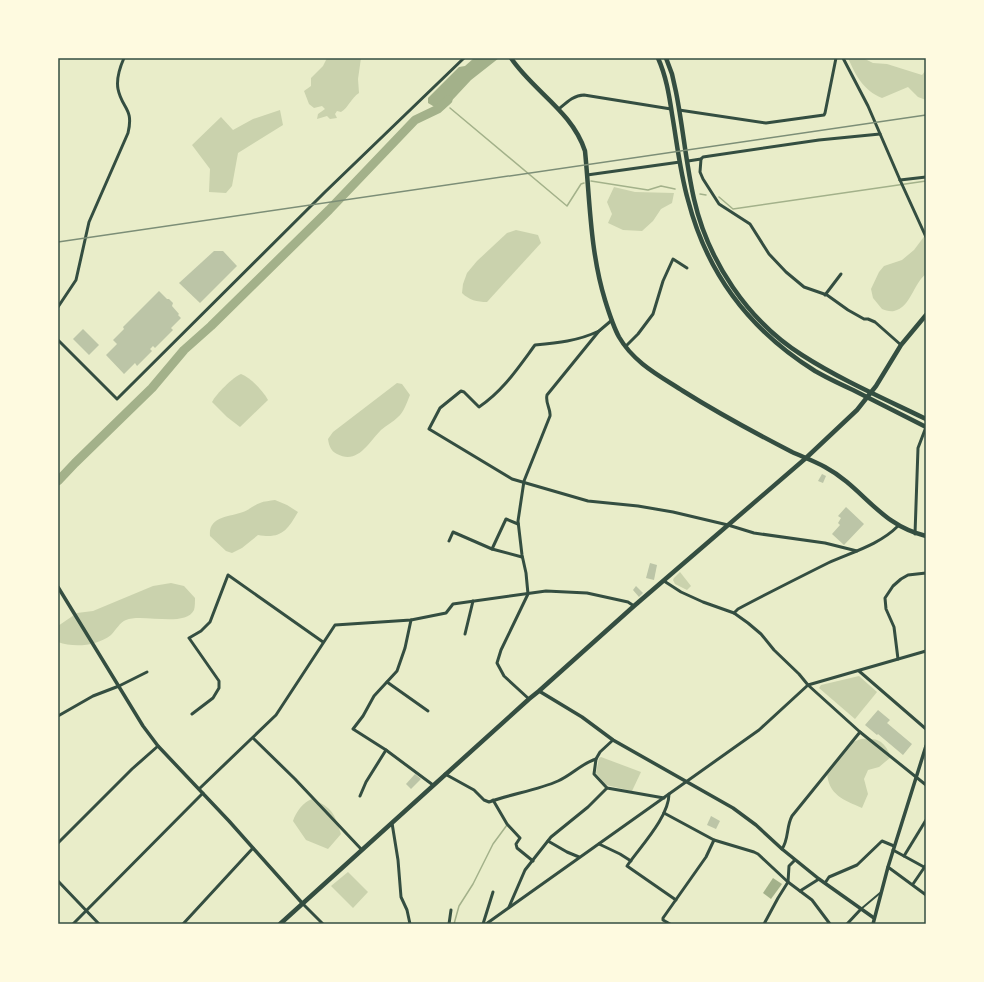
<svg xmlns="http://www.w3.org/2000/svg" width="984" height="982" font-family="'Space Grotesk',sans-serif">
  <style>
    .green { fill: #cad2ad }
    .water { fill: #a3b18a }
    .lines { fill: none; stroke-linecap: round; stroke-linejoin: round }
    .stream { stroke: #a3b18a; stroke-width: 1.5 }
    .river { stroke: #a3b18a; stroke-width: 9 }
    .building { fill: #bcc5a7 }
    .pedestrian { stroke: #344e41; stroke-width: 2 }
    .minor { stroke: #344e41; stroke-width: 3 }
    .tertiary { stroke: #344e41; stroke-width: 3.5 }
    .primary { stroke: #344e41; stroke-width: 4.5 }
    .rail { stroke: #7c8e77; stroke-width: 1.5 }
    .neatline { fill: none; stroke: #344e41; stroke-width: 1.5 }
  </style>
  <rect width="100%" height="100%" fill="#e9edc9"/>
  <g class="green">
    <path d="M327 58H361L358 79 359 93C351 98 349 107 341 112L337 111 335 114 337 118 330 119 327 116 317 119 318 114 325 109 322 106 314 108 309 104 304 91 311 86V78L323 66Z"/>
    <path d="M848 58H863L873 63 887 64 922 75 926 70V100L918 97 908 87 882 98C863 90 856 76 848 58Z"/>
    <polygon points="280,110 283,125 238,153 232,186 226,193 209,192 210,169 192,145 221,117 233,130 253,119"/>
    <polygon points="614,187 635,192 674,193 672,203 661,209 653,221 642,231 623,230 608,223 612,214 607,202"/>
    <path d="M516 230 538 235 541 243 487 302C477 302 469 300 462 293L463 284 467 273 477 261 507 233Z"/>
    <path d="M926 234V274C913 284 911 307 894 311 890 312 885 310 882 309L873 298 871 289 879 272 884 266 902 260 914 250Z"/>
    <path d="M241 374C251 378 263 391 268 400L240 427 227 417 212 402C216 394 233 377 241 374Z"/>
    <path d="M397 383 402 384 410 395C407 402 404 412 398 417 393 422 387 425 381 430 369 442 358 465 337 454 331 451 329 446 328 439L333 432Z"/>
    <path d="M275 500 287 505 298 512C287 531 281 539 258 535L242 548 232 553 226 551 210 536C208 516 230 517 243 512 249 510 254 505 260 503 264 501 270 501 275 500Z"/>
    <polygon points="680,572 691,586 687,590 675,584 673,580 674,578"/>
    <path d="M171 583 184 586 195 598C195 601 195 607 194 610 185 628 142 613 126 620 120 622 116 630 111 635 97 646 74 648 58 642V626L77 613 93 611 153 586Z"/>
    <polygon points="859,676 877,692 855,719 819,688 821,685"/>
    <path d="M861 739C879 738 884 741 891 757L879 767 868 770 864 779 868 794 862 808C844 800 828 795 827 772L853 742Z"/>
    <polygon points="601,757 641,772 632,791 606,785 596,773 599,758"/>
    <path d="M312 799C333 808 334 813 341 834L328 849 306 840 293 821C296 812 303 802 312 799Z"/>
    <polygon points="348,872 368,892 353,908 331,886"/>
  </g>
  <g class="water">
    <polygon points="474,58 499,58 471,80 444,109 438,109 428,103 428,98 459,67 465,66"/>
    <polygon points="773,878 782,884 771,899 763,893"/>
  </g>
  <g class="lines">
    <g class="stream">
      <polyline points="450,108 567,206 581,184 584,183"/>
      <polyline points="591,181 648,190 661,186 675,189"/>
      <polyline points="700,194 706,195"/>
      <polyline points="719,197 733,209 926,181"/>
      <polyline points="454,924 459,906 473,884 493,844 507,825"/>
    </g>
    <polyline class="river" points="58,481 75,463 152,388 184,350 211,326 329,210 415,120 438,109 448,100"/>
  </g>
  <g class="building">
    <polygon points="214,251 223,251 237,266 200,303 179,283"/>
    <polygon points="159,291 167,299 169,299 173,303 172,306 179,314 178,315 181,318 171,328 173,330 155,348 153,346 150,349 152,351 137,366 135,363 124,374 106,355 117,344 113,340 124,329 123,327"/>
    <polygon points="83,329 99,345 89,355 73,339"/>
    <polygon points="822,474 826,476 823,483 818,481"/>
    <polygon points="846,507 864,524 844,545 832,534 840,525 838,523 841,518 838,516"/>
    <polygon points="650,563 657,565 654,580 646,578"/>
    <polygon points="636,586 643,593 639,597 633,590"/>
    <polygon points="878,710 890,720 887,723 912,744 903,755 878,734 877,735 865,725"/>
    <polygon points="415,774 421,779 411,789 406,784"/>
    <polygon points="711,816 720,821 716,829 707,825"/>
  </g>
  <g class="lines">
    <polyline class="pedestrian" points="861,909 880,893"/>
    <g class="minor">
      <polyline points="843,58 868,106 900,180 926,237"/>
      <path d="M559 109C567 102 574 95 584 95L671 109"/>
      <polyline points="679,110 766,123 824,115 825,113 836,58"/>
      <polyline points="701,159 700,172 703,179 719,204 750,224 769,254 786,272 804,287 827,295 848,310 864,319 868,319 875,322 901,345"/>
      <polyline points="688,161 701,159 703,157 819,140 880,134"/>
      <polyline points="587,175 680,162"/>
      <polyline points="900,180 926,177"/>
      <polyline points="825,295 841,274"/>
      <path d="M58 307 76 280 89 222 128 133C134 108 122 109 118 89 116 78 120 67 124 58"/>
      <path d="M599 331C578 341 557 343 535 345 518 368 503 391 479 407L464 392 461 391 440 408 429 429 512 479 588 501 638 506 673 512 728 525 754 533 825 543 857 551"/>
      <polyline points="58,340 117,399 325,192 464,58"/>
      <polyline points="626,346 638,334 653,314 663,281 673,259 687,268"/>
      <polyline points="915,534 918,448 926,427"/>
      <polyline points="449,541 453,532 492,549 522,557"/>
      <polyline points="492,549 506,519 518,524"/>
      <polyline points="664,581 681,592 703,602 734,613 748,623 761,634 774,650 799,674 808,685 860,732 926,785"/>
      <path d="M734 613 738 609C768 593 798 578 828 563 852 552 879 545 898 526"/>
      <polyline points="411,620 405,648 397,671 374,696 363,716 353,729 386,750 433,785"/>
      <polyline points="465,634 473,601"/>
      <polyline points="898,659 894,627 886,609 885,598 893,586 901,579 908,575 926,573"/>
      <polyline points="859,671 926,729"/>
      <polyline points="387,682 428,711"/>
      <path d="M529 699 504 676 497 663 501 650 528 594 526 573 522 555 518 521 524 481 550 416C551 409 545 403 547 395L599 331 612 320"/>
      <polyline points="192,714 213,698 219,688 219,681 189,638 201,631 210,622 228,575 323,642"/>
      <polyline points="58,716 93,696 119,686 147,672"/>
      <polyline points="253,738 295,779 362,850"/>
      <polyline points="596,759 594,774 607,788 664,798"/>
      <path d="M445 774 474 790 484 800 489 802C511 794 538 790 558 781 572 775 582 763 596 759L600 752 613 740"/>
      <polyline points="199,789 276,715 335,625 411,620 446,613 453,604 546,591 587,593 628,602 634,606"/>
      <path d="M669 794C669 817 640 847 627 866L676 900"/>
      <polyline points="360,796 366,782 386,750"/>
      <polyline points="493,800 507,824 520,838 516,844 517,848 533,861"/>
      <polyline points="664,813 714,840 754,852 758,854 788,882 812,900 830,924"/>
      <polyline points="392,823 398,860 401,897 407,910 410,924"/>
      <polyline points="548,841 567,852 579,857"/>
      <polyline points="58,843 132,769 158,746"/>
      <polyline points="599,844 620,854 631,861"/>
      <path d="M782 849C789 839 786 827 792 816L860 732"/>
      <polyline points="893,850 924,867"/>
      <polyline points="904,856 926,820"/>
      <polyline points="888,867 926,895"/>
      <polyline points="58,881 99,924"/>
      <polyline points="825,883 829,877 857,865 882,841 894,846"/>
      <polyline points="913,884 926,865"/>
      <polyline points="800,891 819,879"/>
      <polyline points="303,904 323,924"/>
      <polyline points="509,907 525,870 551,837 588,807 607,788"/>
      <polyline points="73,924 203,793"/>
      <polyline points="183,924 253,848"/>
      <polyline points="449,924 451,910"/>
      <polyline points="483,924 493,892"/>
      <polyline points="486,924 759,730 808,685 926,651"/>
      <polyline points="670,924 663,920 663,918 706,857 714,840"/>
      <polyline points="764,924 778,898 788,882 789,866 795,860"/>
      <polyline points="847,924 861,909"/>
    </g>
    <g class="tertiary">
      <polyline points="58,587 143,726 158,746 229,821 303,904"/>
      <polyline points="539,691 582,717 613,740 733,808 756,825 782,849 819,879 874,918"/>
      <polyline points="873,924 888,867 926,746"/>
    </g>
    <g class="primary">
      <path d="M511 58C533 91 572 111 585 151 590 201 590 251 605 300 609 313 613 326 619 337 634 363 660 376 683 391 718 413 755 433 792 452 803 457 814 461 825 467 864 488 879 525 926 536"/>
      <path d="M658 58C666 76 669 94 672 114 677 143 680 172 688 200 707 274 751 331 815 371 827 378 840 384 853 390 877 402 902 415 926 427"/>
      <path d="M666 58 672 74 676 92C683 127 686 164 694 199 708 261 748 321 802 355 841 380 885 399 926 419"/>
      <polyline points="280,924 529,699 539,691 634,606 806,458 857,410 876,386 901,345 926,315"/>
    </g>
    <polyline class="rail" points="58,242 926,115"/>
  </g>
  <rect width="984" height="982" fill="none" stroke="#fefae0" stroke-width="118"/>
  <rect x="59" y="59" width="866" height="864" class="neatline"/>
</svg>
